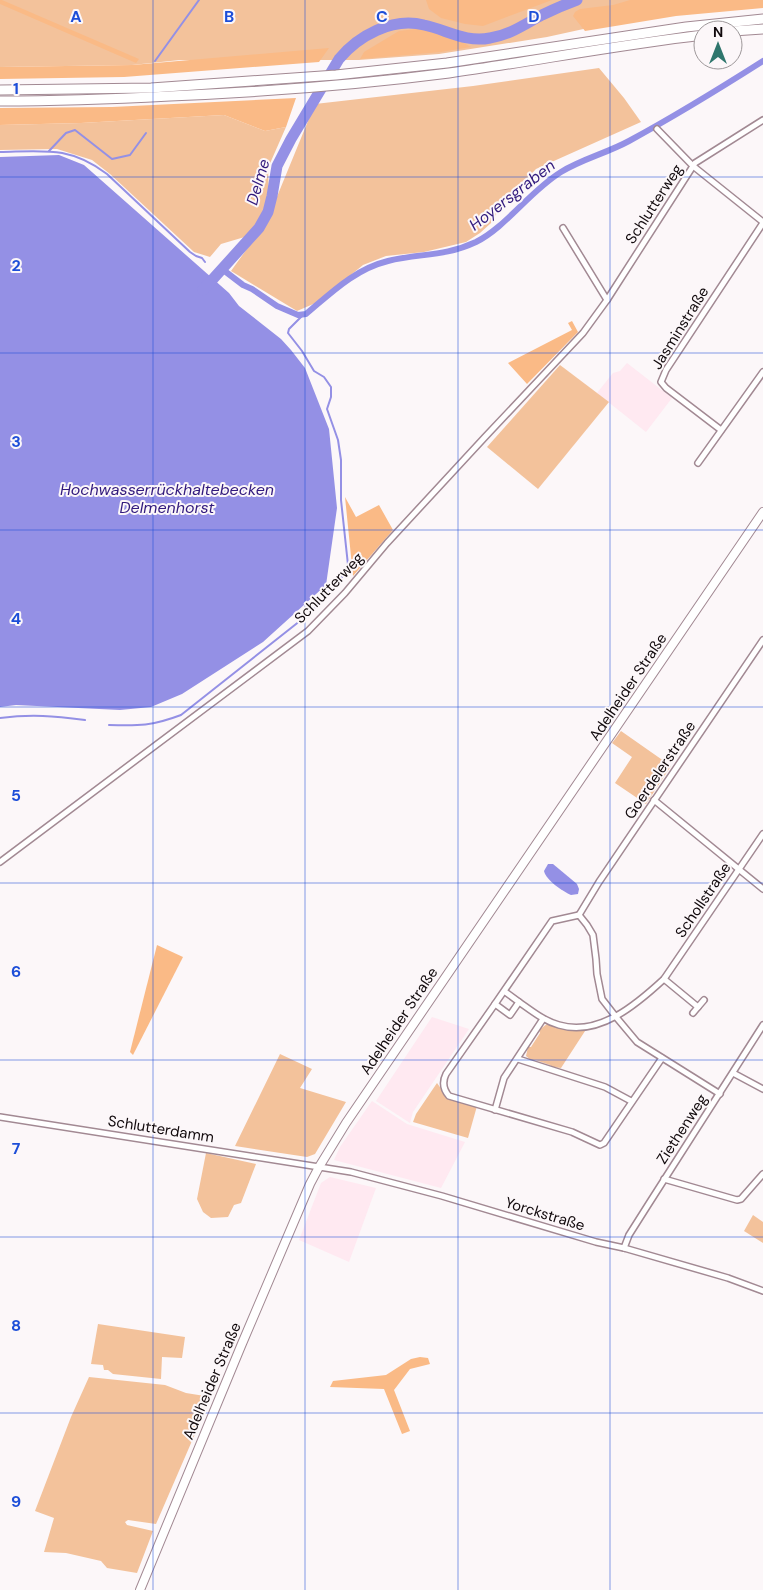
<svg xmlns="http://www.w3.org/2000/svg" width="763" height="1590" font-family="'DM Sans',sans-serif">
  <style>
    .built { fill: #ffe9f1 }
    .green { fill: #f3c29b }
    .forest { fill: #faba86 }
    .water { fill: #9490e5 }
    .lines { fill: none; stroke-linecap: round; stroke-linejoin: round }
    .stream { stroke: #9490e5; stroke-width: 2 }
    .canal { stroke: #9490e5; stroke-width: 6 }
    .river { stroke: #9490e5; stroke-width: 11 }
    .street-casing { stroke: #a28993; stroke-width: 8 }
    .secondary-casing { stroke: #a28993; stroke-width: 10 }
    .highway-casing { stroke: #a28993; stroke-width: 11 }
    .street { stroke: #fff; stroke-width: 5 }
    .secondary { stroke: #fff; stroke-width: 8 }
    .highway { stroke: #fff; stroke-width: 9 }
    .grid { fill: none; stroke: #1d4ed8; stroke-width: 1; stroke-opacity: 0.55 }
    .labels { text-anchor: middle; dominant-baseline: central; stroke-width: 4; stroke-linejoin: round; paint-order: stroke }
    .street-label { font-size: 15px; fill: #11090c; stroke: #fcf7f9 }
    .water-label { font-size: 16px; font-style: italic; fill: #321a7d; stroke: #fcf7f9 }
    .grid-label { font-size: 16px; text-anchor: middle; font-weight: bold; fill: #1d4ed8; stroke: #fcf7f9; stroke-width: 4; stroke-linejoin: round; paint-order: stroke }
  </style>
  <rect width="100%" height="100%" fill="#fcf7f9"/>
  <g class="built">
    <polygon points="627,363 672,398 646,432 597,393 613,373 620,371"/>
    <polygon points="432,1017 469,1029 413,1112 410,1123 376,1101"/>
    <polygon points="372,1101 407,1124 465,1142 441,1188 334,1160 340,1147"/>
    <polygon points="330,1177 376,1188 349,1262 299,1240 321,1183"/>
  </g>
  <g class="green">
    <polygon points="0,0 763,0 763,6 620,21 547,37 439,54 359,60 180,60 132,65 0,67"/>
    <polygon points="599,68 624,98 641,122 536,169 501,206 491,223 480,233 466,242 424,252 386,256 363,265 318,302 297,311 231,271 267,221 315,104 473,86"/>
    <polygon points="224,115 265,131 286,127 268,168 269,195 260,219 248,236 221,244 210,257 194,252 110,174 92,160 57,149 0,150 0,125 81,123"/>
    <polygon points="560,365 609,402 538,489 487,447"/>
    <polygon points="621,731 671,766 646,804 615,783 632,757 612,743"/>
    <path d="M547 1024C552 1024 559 1025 562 1029L579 1031 580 1029 587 1028 561 1068 552 1067 550 1065 535 1060 532 1061 526 1056 528 1047H531L540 1033 539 1030Z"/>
    <polygon points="280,1054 312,1069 300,1088 346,1102 315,1154 307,1157 235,1146"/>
    <polygon points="437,1083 447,1097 477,1106 468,1138 413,1122 416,1114"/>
    <polygon points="206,1153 256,1164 241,1203 234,1205 228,1217 211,1218 203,1212 197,1199"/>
    <polygon points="753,1215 763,1222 763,1243 744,1231"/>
    <polygon points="98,1324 185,1337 182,1358 162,1357 161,1379 113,1374 108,1370 104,1370 103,1365 91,1364"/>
    <polygon points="89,1377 165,1385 186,1393 211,1397 156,1524 128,1520 125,1522 127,1525 153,1531 137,1573 107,1568 101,1561 66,1553 44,1552 54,1518 35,1511 71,1417"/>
  </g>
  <g class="forest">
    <polygon points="0,0 2,0 139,59 136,63 0,4"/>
    <polygon points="426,0 552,0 483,26 465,24 441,18 429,9"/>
    <polygon points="630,0 763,0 763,8 676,16 585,31 573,16 575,12 580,9 613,5"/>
    <path d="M424 28C443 31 454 37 471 47L441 52 360 59 364 52 399 31Z"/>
    <polygon points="329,48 319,62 124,77 0,79 0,67 132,65"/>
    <polygon points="296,98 286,127 265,131 224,115 81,123 0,125 0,108 112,107"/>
    <polygon points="572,321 578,332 527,384 508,363 572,330 568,323"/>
    <polygon points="345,497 356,517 379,505 393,530 353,576"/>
    <polygon points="157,945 183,957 133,1055 130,1052"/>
    <polygon points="420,1357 428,1358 430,1364 410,1369 394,1390 410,1431 402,1434 384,1389 330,1387 333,1381 386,1375 411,1359"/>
  </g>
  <g class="water">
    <polygon points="59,155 84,165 229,293 239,306 281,339 291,350 305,368 329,429 337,508 326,585 263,642 182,694 151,707 120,710 16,705 0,707 0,157"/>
    <path d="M548 864H553L577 884 579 889 578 894 571 895C562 891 546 880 544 871Z"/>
  </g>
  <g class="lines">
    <g class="stream">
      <polyline points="155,61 199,0"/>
      <polyline points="49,151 66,133 75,130 112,159 130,155 146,133"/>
      <path d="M0 152C44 151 70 146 107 174L190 252 196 256 202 258 205 262"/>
      <polyline points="303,315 289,329 288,333 302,351 314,371 324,377 331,387 331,397 327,409 338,440 341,460 341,500 348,565 347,571 340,579"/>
      <path d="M0 718C32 714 54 716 85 720"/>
      <path d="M109 725C139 726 152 726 181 715L310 613 334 586"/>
    </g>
    <path class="canal" d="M222 269 243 285 252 289 277 306 298 315 306 314C331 293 355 269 388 261 420 253 444 257 476 242 506 227 530 191 561 172 582 159 607 153 629 141 675 116 719 89 763 61"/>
    <path class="river" d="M203 290 259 228 268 212 272 196 277 166 291 139 339 59C358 36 392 17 424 25 447 30 466 43 490 38 510 35 525 24 542 15 554 9 566 4 577 0"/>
    <defs>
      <g id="street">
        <polyline points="657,129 693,166 763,222"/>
        <polyline points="563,228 607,300"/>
        <polyline points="721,430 666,388 661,382 666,370 763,223"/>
        <polyline points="698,463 763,372"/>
        <polyline points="654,800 763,889"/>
        <polyline points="0,862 308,631 345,593 387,543 485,437 583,333 607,300 695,163 763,120"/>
        <polyline points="579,915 599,882 763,640"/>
        <polyline points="664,979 698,1007 693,1013"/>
        <polyline points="504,991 519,1002 510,1015 495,1004 552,921 579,915 587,925 593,935 596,959 597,974 602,999 616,1017 637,1042 720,1094"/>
        <path d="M519 1002C532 1011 544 1021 559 1025 599 1037 637 1004 664 979L763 834"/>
        <path d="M495 1004 446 1074C442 1082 443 1089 449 1096L572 1132 600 1145 604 1143 662 1058"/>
        <polyline points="698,1007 704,1000"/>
        <polyline points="518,1059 605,1087 631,1101"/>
        <polyline points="733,1073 763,1089"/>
        <polyline points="495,1110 504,1078 543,1019"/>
        <polyline points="0,1117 351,1172 442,1196 596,1242 624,1248 728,1278 763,1291"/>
        <polyline points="664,1179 737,1200 741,1199 763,1174"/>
        <polyline points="624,1248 629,1235 648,1205 763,1025"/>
      </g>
      <polyline id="secondary" points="140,1590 241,1346 310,1184 319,1167 346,1123 763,512"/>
      <g id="highway">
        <polyline points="733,31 763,29"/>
        <polyline points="0,90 151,88 336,75 447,63 686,27 763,19"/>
        <path d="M0 101C57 101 113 99 170 96 263 92 356 85 449 73 534 61 618 45 703 35"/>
      </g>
    </defs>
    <use href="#street" class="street-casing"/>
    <use href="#secondary" class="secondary-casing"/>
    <use href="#highway" class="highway-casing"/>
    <use href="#street" class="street"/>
    <use href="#secondary" class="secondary"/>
    <use href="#highway" class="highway"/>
  </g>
  <path class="grid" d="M153 0V1590M305 0V1590M458 0V1590M610 0V1590M0 177H763M0 353H763M0 530H763M0 707H763M0 883H763M0 1060H763M0 1237H763M0 1413H763"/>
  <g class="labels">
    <g class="street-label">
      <text transform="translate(654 204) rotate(-57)">Schlutterweg</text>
      <text transform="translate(680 328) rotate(-58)">Jasminstraße</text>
      <text transform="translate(329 588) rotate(-46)">Schlutterweg</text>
      <text transform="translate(628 687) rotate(-56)">Adelheider Straße</text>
      <text transform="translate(660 770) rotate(-56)">Goerdelerstraße</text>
      <text transform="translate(703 900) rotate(-56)">Schollstraße</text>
      <text transform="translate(399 1021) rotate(-56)">Adelheider Straße</text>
      <text transform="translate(161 1129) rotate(9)">Schlutterdamm</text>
      <text transform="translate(682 1129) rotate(-57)">Ziethenweg</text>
      <text transform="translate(545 1214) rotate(17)">Yorckstraße</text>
      <text transform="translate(212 1381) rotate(-67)">Adelheider Straße</text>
    </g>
    <g class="water-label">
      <text transform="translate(258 182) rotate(-74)">Delme</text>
      <text transform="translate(512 195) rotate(-38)">Hoyersgraben</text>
      <text x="167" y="489">Hochwasserrückhaltebecken<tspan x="167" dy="18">Delmenhorst</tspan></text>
    </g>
  </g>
  <g class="grid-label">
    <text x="76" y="22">A</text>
    <text x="229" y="22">B</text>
    <text x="382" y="22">C</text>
    <text x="534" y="22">D</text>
    <text x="16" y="94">1</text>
    <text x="16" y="271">2</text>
    <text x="16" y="447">3</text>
    <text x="16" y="624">4</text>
    <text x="16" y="801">5</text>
    <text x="16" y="977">6</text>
    <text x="16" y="1154">7</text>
    <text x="16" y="1331">8</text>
    <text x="16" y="1507">9</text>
  </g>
  <g transform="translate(718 45)"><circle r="24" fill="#fcf7f9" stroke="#9e989a"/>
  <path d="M0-4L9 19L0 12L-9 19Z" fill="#2f766d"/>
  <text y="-8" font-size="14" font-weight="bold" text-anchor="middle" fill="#11090c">N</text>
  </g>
</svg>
